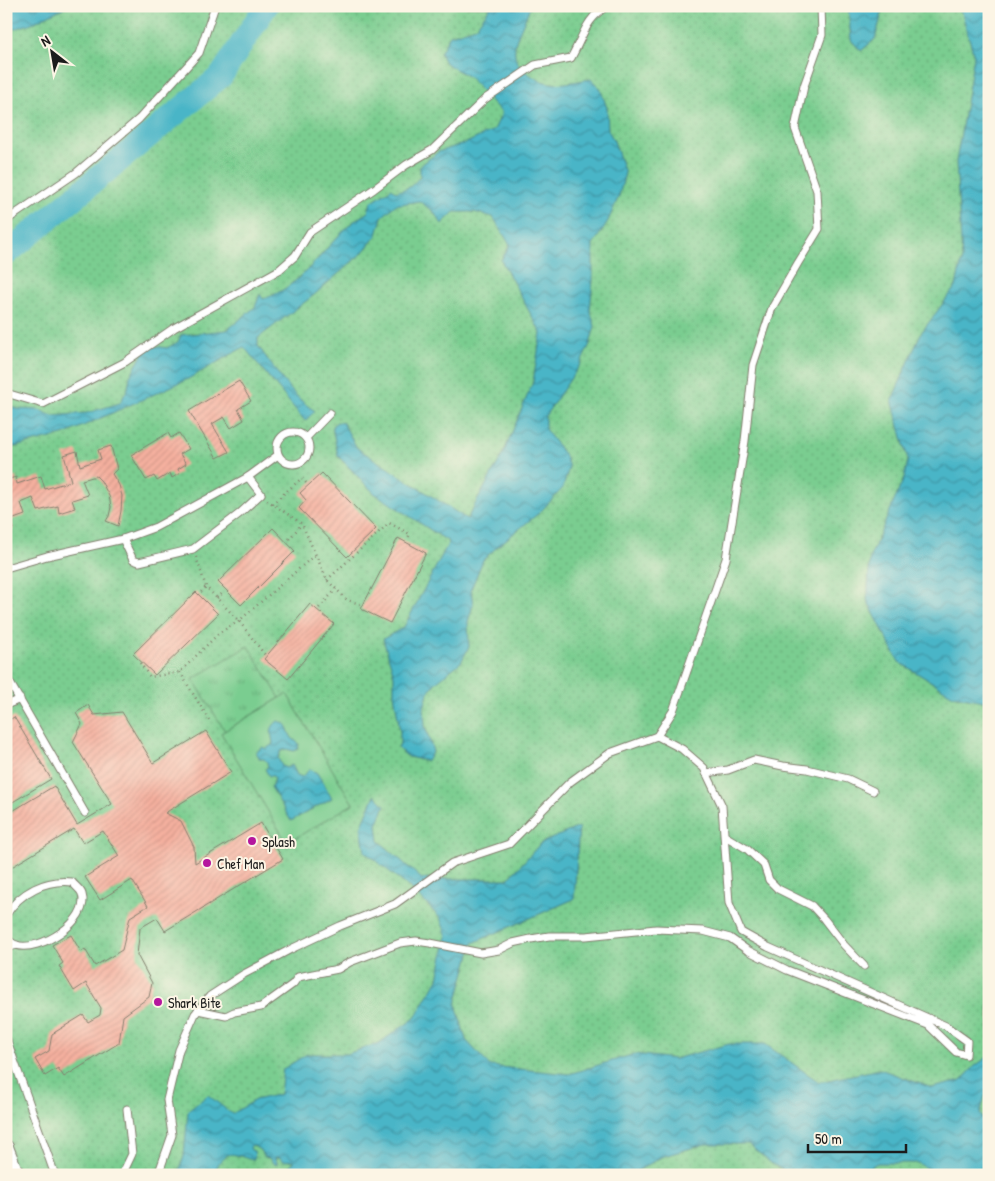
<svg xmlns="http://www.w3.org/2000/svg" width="995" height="1181" font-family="'Patrick Hand',sans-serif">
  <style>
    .grass { fill: url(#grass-dots); stroke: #4b7456 }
    .park { fill: url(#park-tufts); stroke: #4b7456 }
    .pitch { fill: #7acd90; stroke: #4b7456 }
    .water { fill: url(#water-waves); stroke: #336872 }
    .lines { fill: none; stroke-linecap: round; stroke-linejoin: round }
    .river { stroke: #4ab5c7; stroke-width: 24 }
    .building { fill: url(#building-hatch) }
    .service-casing { stroke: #827f6e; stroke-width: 9 }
    .minor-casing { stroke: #827f6e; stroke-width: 16 }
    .path { stroke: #827f6e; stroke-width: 2.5; stroke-dasharray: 1 4; stroke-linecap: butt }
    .service { stroke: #fff; stroke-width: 7 }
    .minor { stroke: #fff; stroke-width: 14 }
    .poi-dot { fill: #b5179e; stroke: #fcf5e5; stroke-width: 2 }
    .labels { text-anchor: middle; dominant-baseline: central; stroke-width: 4; stroke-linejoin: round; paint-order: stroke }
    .poi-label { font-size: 14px; fill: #1c1c1c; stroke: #fcf5e5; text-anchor: start }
  </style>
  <defs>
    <pattern id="grass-dots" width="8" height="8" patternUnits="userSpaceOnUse" patternTransform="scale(1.25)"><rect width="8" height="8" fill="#7acd90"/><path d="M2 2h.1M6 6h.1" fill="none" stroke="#69af7c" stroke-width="1.8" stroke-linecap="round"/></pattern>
    <pattern id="park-tufts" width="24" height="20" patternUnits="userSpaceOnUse" patternTransform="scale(1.25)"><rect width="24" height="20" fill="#7acd90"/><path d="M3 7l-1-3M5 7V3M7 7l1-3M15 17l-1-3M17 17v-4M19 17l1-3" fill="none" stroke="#69af7c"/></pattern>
    <pattern id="water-waves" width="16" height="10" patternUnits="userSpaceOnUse" patternTransform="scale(1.25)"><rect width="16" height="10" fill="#4ab5c7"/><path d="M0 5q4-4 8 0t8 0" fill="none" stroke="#3d92a1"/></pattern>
    <pattern id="building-hatch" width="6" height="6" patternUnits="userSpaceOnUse" patternTransform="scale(1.25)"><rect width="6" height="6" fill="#f5b09f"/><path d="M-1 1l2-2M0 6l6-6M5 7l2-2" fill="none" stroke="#d19788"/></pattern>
  </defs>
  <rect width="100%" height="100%" fill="#fcf5e5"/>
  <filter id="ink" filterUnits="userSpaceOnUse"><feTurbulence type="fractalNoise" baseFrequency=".02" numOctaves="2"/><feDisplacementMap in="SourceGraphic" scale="10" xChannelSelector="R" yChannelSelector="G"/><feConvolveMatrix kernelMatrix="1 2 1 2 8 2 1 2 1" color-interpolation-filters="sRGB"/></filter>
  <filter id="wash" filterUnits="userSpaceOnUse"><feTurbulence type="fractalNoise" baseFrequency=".0096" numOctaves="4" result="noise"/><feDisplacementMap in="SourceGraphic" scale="20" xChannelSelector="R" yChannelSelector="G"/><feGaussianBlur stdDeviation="1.12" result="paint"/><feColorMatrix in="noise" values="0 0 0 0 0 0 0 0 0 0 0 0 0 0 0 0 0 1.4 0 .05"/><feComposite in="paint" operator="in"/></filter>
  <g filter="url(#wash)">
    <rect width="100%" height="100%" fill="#e9e2bf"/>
    <rect class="grass" x="6" y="6" width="983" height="1169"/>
    <polygon class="park" points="248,646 280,698 225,731 193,679"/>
    <polygon class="pitch" points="287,694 353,804 287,843 221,733"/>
    <g class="water">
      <polygon points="6,6 67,6 35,22 6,32"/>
      <path d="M491 6H533L529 9C525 21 517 34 515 46 514 57 516 64 524 70 547 90 563 83 591 79L600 88 607 108 608 130 614 141 625 173 619 196 608 221 593 245V280L590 310 595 326 590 344 580 365 545 416V429L564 454 569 467 563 488 539 513 498 546 483 560 471 589 473 605 468 622 469 647 461 662 436 682 428 693 424 708 425 726 433 751 427 761 408 757 398 748 400 743V731L394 694V675L383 639 404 627 449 542 374 493 338 456 332 426 337 422 343 423 357 448 467 519 503 454 533 382 541 333 501 260 510 245 493 217 474 212H454L442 224 433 211 419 201 395 205 382 217 377 235 362 253 314 295 258 338V346C275 369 291 396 315 411L305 421 244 347 188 379 63 435 6 449V409L11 406 17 409 39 410 53 416 87 413 120 403 128 388 130 376 144 352 154 346 167 348 178 342 181 335 227 330 255 307 260 294 263 299C302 287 323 248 352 223 356 219 362 216 368 212L371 202 392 188 396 192 410 187 420 177V166L438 152 466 143 494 130 502 113 469 77 445 63 440 53 450 35 476 27Z"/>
      <polygon points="848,6 884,6 875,39 861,51 851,40"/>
      <polygon points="954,6 989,6 989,702 953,695 899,662 867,600 870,557 904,478 908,460 892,400 921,333 956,286 962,259 956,162 974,56 962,13"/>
      <path d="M278 721C289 723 287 731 292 738 294 740 297 742 299 744L298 749 294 751 286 749 281 751 278 758 282 766 286 768 292 765 297 775 302 777 310 769 317 773 332 798 291 821 271 787 275 778 273 776H269L265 769 268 767 267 762 264 759H260L256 752 263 747 266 749 273 744C272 733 268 729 278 721Z"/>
      <path d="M375 795 385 805 377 825 379 841 422 879H508L541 843 579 827 574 899 473 943 456 1004 466 1040 490 1066 569 1074 635 1054 674 1059 729 1044H765L819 1082 880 1069 932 1088 961 1081 975 1066 989 1056V1091L985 1096 980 1114 989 1127V1171L986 1175H938L918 1163H877L867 1169 845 1175H793L772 1164 748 1144H705L661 1157 631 1175H299L306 1169 304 1167H288L294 1162V1160L284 1161 279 1157H275L277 1162V1164H274L269 1158 264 1157 260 1150 252 1145 250 1147 251 1150 254 1151 255 1158 253 1160C247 1159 242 1156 236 1155 223 1151 218 1166 212 1175H178L184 1156 188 1111 208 1095 232 1114 255 1100 280 1094 283 1069 307 1054H347L379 1043 415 1018 438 979 447 936 440 918 415 892 365 852 361 827Z"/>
    </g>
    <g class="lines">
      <polyline class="river" points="6,254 221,76 266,6"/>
    </g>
    <g id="blocks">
      <g class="building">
        <polygon points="239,381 251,401 238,409 244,420 231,428 224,417 212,424 229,452 217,458 189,411"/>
        <polygon points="168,433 171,438 179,433 189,449 180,454 186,464 178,469 180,473 172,478 170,473 157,481 154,476 146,480 131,455"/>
        <polygon points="111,446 117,469 112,474 119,485 122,496 121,511 118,526 106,521 109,516 111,507 109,496 101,481 96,476 82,480 88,495 72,500 75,508 59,513 58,506 38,511 33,498 21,503 25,515 11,520 13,529 6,531 6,480 16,477 17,484 41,476 45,489 71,481 64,455 77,451 80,466 101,459 98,450"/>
        <polygon points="322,473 376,529 347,557 299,508 306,500 300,493"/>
        <polygon points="273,528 295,551 241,605 218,582"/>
        <polygon points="398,538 426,553 390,623 361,609"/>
        <polygon points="196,592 218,614 155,675 133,654"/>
        <polygon points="310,604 334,624 288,679 264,659"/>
        <polygon points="88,705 94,715 122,712 153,763 206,731 231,772 165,813 181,821 194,847 195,863 261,823 283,859 165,931 157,918 140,928 137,955 152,983 149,997 123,1016 119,1043 64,1077 58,1068 45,1076 35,1059 49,1051 52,1034 83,1015 88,1022 100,1015 101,1008 86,983 74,991 59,966 63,963 52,945 71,935 81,952 85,949 95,966 122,950 130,917 148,906 132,880 100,900 85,877 119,856 103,831 83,843 74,829 10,868 6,862 6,815 54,786 77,825 112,804 73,742 82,724 76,713"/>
        <polygon points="14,717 51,779 6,806 6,722"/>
      </g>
    </g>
  </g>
  <g filter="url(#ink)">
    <use href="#blocks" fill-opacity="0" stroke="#827f6e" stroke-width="1"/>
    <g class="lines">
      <defs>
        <g id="service">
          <polyline points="6,222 11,217 76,173 139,119 199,53 215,6"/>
          <path d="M6 393 43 404 125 362 174 328 279 270 295 256 310 232 374 189 406 165 432 150 485 99 535 65 571 58C583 37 586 17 608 6"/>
          <circle cx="293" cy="448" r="16"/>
          <polyline points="306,438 330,413"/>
          <polyline points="123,539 133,560 139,562 193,549 239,514 261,494 248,477"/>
          <polyline points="6,568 47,556 123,539 156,527 248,477 278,455"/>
          <polyline points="6,676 85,813"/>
          <polyline points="6,705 20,699"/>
          <polyline points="706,773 728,770 754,760 783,766 807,769 848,779 873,791"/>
          <polyline points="725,836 747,849 764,865 769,880 778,889 812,906 824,919 844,945 864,966"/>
          <path d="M6 915C20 892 46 879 72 882 75 886 81 890 82 894 91 921 38 953 16 945 13 944 9 940 6 938"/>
          <polyline points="6,948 17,945"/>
          <polyline points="198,1010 226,1016 234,1012 261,1007 293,984 298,977 338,969 350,962 400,943 416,941 430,943 481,953 499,950 513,943 531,939 549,936 586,936 656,929 703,931 730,938 747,950 787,970 928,1025 956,1052 966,1055 967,1041 946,1026 768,947 741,932 729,903 722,806 704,768 682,749 657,736"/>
          <polyline points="6,1038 55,1175"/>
          <polyline points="122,1175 132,1154 127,1109"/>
          <polyline points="158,1175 172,1135 167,1100 179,1050 195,1014 210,996 244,974 291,949 340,926 395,904 452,863 509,844 570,782 610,753 657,736 673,711 726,559 745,441 753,365 772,308 798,263 819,229 817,191 795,128 804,86 822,35 821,6"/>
        </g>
        <polyline id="minor" points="6,1147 17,1175"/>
      </defs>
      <use href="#service" class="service-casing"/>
      <use href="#minor" class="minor-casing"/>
      <g class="path">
        <polyline points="267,500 302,524 327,580 347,600 360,604"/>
        <polyline points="272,504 302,478 307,484"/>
        <polyline points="289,539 302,524"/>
        <polyline points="196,557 206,587 239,621 265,655"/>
        <polyline points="327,580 389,523 410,534 407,540"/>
        <polyline points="201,592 206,587"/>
        <polyline points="217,598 224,592"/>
        <polyline points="319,608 336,589"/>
        <polyline points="140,663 150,677 180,672 219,633 239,621 316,554"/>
        <polyline points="180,672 209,720"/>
      </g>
      <use href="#service" class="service"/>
      <use href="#minor" class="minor"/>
    </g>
  </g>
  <g class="poi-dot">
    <circle cx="252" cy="841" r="5"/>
    <circle cx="207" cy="863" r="5"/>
    <circle cx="158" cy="1002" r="5"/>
  </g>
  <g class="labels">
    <g class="poi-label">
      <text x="262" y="841">Splash</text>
      <text x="217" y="863">Chef Man</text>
      <text x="168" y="1002">Shark Bite</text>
    </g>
  </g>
  <rect width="995" height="1181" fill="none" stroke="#fcf5e5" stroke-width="25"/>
  <g transform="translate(52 52) rotate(329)" stroke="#fcf5e5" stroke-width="4" paint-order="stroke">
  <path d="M0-4L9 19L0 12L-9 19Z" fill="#1c1c1c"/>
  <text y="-8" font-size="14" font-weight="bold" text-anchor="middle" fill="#1c1c1c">N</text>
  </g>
  <path d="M808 1144v8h98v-8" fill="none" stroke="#1c1c1c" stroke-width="2.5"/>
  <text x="815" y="1144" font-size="15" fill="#1c1c1c" stroke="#fcf5e5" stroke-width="4" paint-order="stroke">50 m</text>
</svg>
